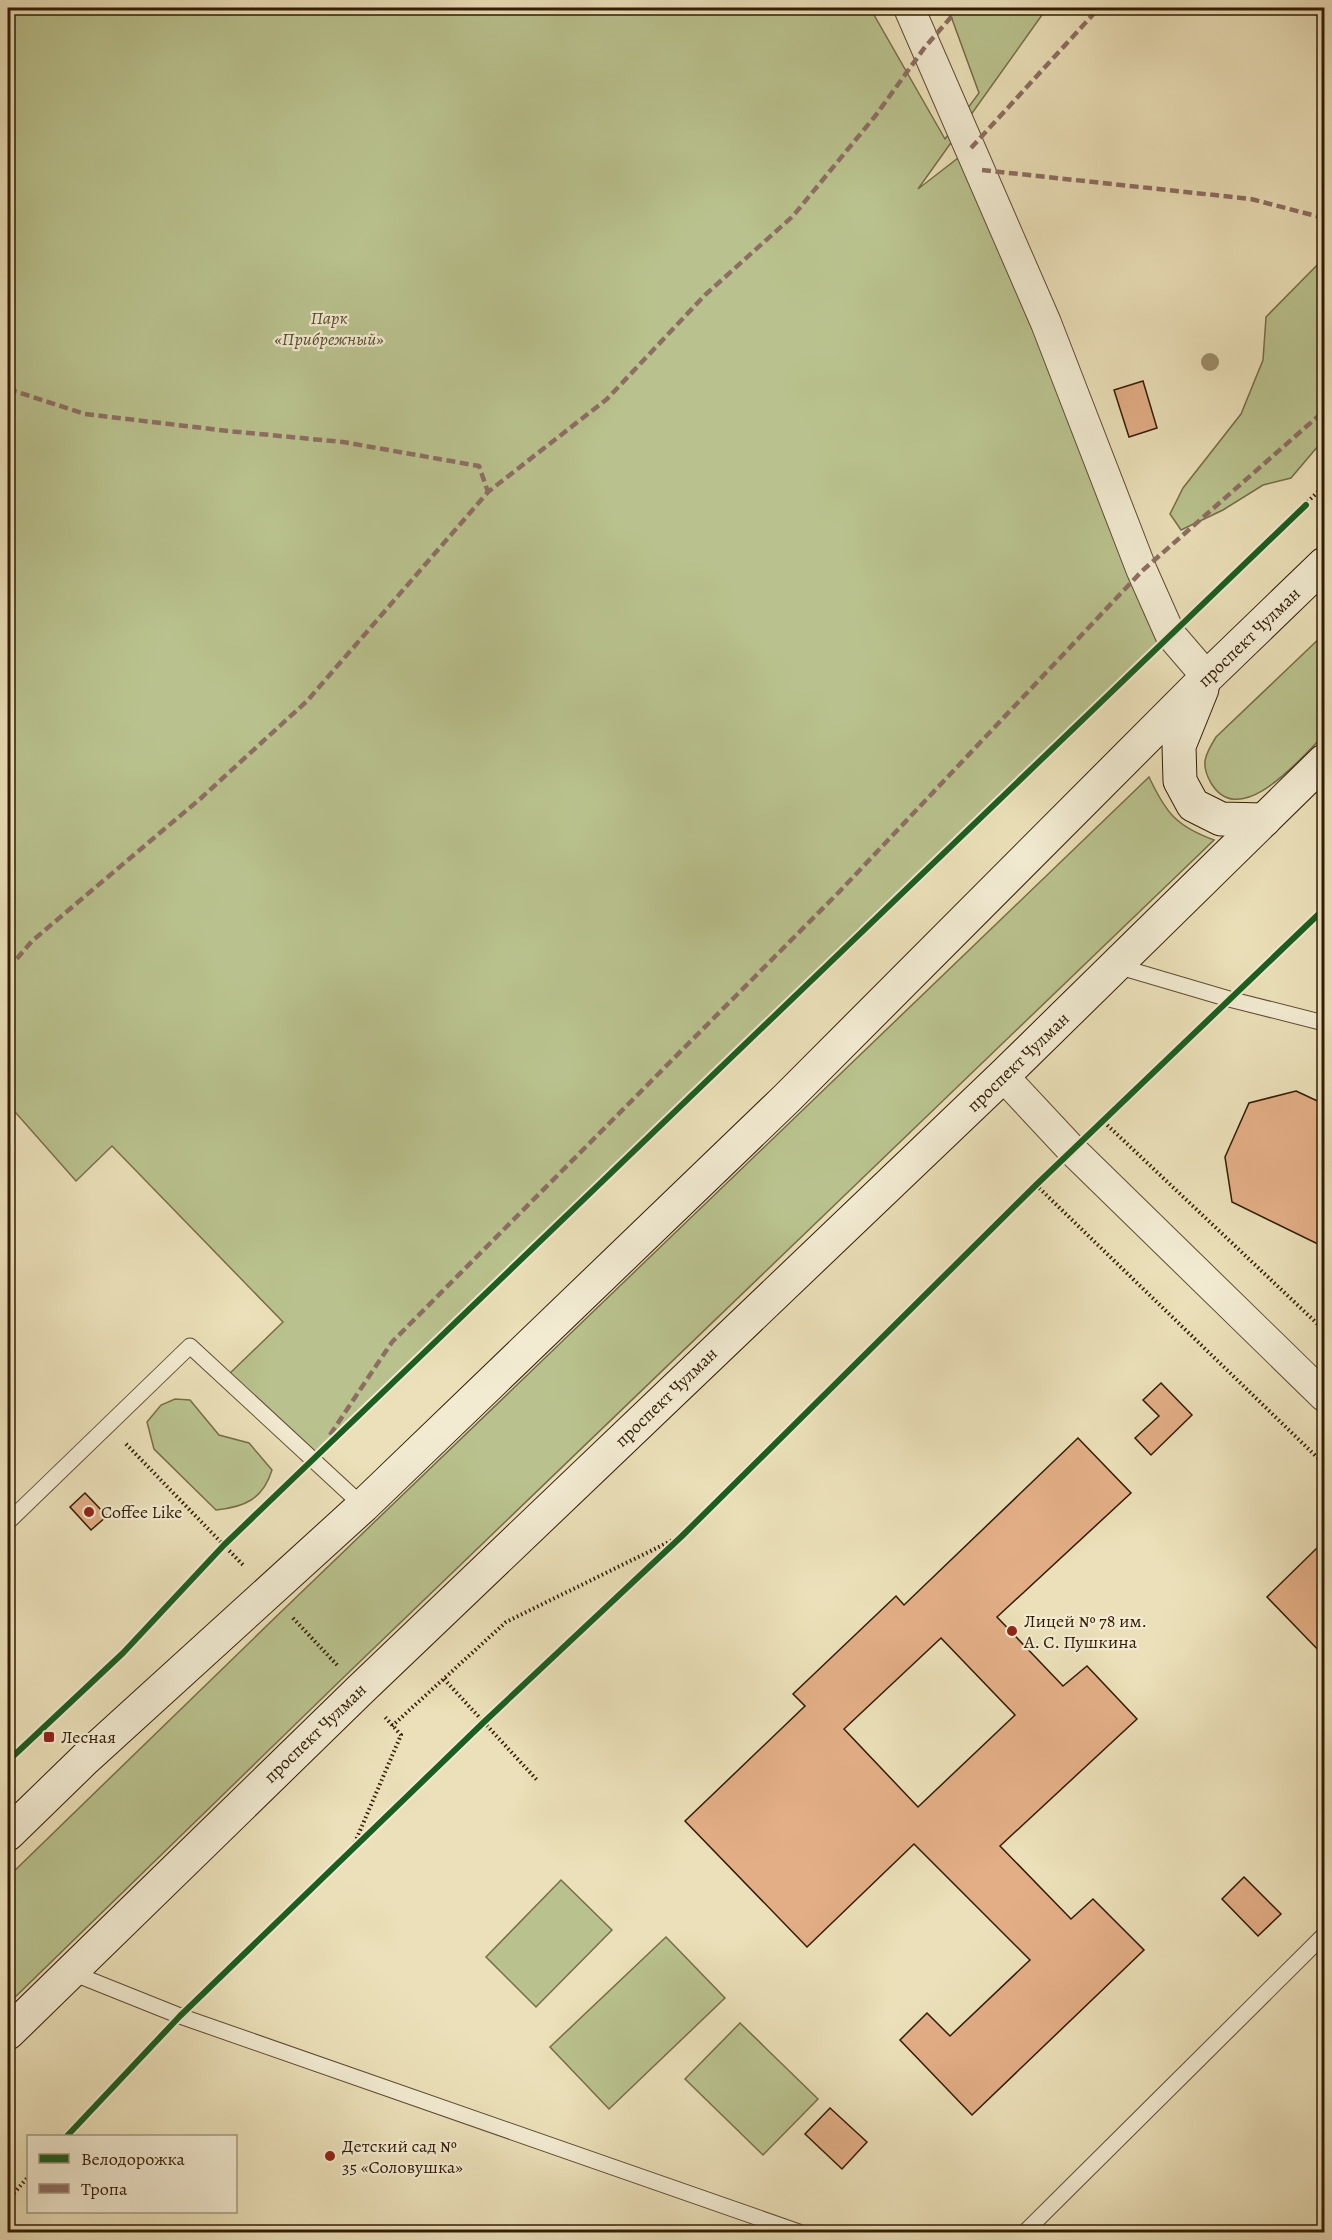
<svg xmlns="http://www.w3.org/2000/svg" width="1332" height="2240" font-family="Alegreya,serif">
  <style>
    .green { fill: #b9c28e; stroke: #766e49; stroke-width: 1.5 }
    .building { fill: #e3ae86; stroke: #321b04; stroke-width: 1.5; fill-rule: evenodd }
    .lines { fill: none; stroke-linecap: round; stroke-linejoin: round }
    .service-casing { stroke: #604c31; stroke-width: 17 }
    .minor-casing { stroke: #604c31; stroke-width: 32 }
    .secondary-casing { stroke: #321b04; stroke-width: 35 }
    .path { stroke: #321b04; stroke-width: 4; stroke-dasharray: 1.5 3; stroke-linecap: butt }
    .service { stroke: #f2ebd2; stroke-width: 15 }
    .minor { stroke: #f2ebd2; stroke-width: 30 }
    .secondary { stroke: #f2ebd2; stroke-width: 33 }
    .quiet { stroke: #8d6e63; stroke-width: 4.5; stroke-dasharray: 9 4.5; stroke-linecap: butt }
    .cycleway-casing { stroke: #f2ebd2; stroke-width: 10 }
    .cycleway { stroke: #1b5e20; stroke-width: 6 }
    .tree { fill: #9b8f6c }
    .poi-dot { fill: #8f2418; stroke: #f2ebd2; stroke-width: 2 }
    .labels { text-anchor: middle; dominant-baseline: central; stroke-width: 4.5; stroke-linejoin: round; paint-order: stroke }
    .park-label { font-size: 18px; font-style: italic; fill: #5a4d2d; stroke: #f2ebd2 }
    .street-label { font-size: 18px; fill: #321b04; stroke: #f2ebd2 }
    .poi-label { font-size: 18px; fill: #321b04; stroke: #f2ebd2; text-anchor: start }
  </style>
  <rect width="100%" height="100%" fill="#ebe0b9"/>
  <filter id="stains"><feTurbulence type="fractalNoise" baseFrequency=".00333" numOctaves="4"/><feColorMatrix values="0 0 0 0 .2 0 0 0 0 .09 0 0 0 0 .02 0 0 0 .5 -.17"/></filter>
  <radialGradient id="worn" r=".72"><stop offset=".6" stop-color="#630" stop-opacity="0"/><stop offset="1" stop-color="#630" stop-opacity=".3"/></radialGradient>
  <g class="green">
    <polygon points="8,8 870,8 945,139 979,93 948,8 1047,8 918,189 971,148 1170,634 313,1460 225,1378 283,1322 112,1146 76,1181 8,1104"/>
    <polygon points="1324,258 1324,439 1291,478 1263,485 1223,510 1181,530 1170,514 1183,488 1241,414 1263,360 1266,317"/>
    <path d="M1324 634V735C1302 757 1240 832 1211 783 1200 764 1205 755 1216 737Z"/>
    <path d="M1149 777C1166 813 1176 826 1214 840L346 1675 8 2004V1877L284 1609Z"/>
    <path d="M175 1399 190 1400 219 1435 249 1443 272 1470C263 1499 245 1507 216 1510L154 1449 147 1422 161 1405Z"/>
    <polygon points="561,1880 612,1930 536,2007 486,1957"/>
    <polygon points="666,1937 725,1998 609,2109 550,2047"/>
    <polygon points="740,2023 818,2099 763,2155 685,2079"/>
  </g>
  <g class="building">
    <polygon points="1143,381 1157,428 1129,437 1114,390"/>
    <polygon points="1296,1091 1324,1104 1324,1247 1232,1202 1225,1157 1249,1103"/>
    <polygon points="1161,1383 1192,1415 1151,1455 1135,1438 1159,1416 1143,1400"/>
    <path d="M1078 1438 1131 1493 997 1617 1063 1686 1087 1666 1137 1719 1000 1846 1071 1919 1093 1899 1144 1950 972 2115 900 2040 927 2013 950 2036 1030 1960 914 1844 807 1947 685 1821 805 1706 793 1694 896 1596 904 1605ZM941 1638 1015 1715 918 1807 844 1729Z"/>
    <polygon points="85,1493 107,1516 91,1530 70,1507"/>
    <polygon points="1318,1547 1324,1554 1324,1656 1267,1597"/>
    <polygon points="1244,1877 1281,1914 1258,1936 1222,1899"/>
    <polygon points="830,2108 867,2142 842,2169 805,2134"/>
  </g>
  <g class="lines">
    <defs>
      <g id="service">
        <polyline points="1117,966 1229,999 1324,1023"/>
        <polyline points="8,1522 190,1346 363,1506"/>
        <polyline points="70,1972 180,2016 799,2232"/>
        <polyline points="1025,2232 1324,1935"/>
      </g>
      <g id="minor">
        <polyline points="909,8 1046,323 1142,571 1170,634 1207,677"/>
        <polyline points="1003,1076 1073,1151 1324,1396"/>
      </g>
      <g id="secondary">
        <polyline points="1202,689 1179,746 1180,781 1193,805 1221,819 1264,820"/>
        <polyline points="8,1834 85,1759 363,1506 787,1098 1207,677 1324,564"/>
        <polyline points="8,2033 360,1690 1003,1076 1324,761"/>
      </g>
    </defs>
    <use href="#service" class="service-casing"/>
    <use href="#minor" class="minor-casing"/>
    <use href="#secondary" class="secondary-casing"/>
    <g class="path">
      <polyline points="1197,608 1324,486"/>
      <polyline points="1251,978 1324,909"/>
      <polyline points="1104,1122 1324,1330"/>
      <polyline points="1099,1127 1207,1021"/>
      <polyline points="1036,1185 1324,1464"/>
      <polyline points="333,1441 1146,657"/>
      <polyline points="126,1444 244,1566"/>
      <polyline points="293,1618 337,1665"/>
      <polyline points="444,1679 537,1780"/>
      <polyline points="392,1726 506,1622 677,1538"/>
      <polyline points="8,1761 123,1653 224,1545 295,1477"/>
      <polyline points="353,1847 401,1735 385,1717"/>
      <polyline points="202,1995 484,1722 682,1536 1049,1173"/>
      <polyline points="67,2136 161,2036"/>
      <polyline points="8,2200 28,2177"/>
    </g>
    <use href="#service" class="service"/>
    <use href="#minor" class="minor"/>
    <use href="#secondary" class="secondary"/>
    <g class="quiet">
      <polyline points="1313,8 1324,24"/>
      <polyline points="971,148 1099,8"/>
      <polyline points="982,170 1251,199 1324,218"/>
      <polyline points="8,389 85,414 228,431 343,442 479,466 488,492"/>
      <polyline points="8,969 32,941 200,799 307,701 488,492 607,399 705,295 793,216 876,115 925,47 959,8"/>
      <polyline points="330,1435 392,1342 840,891 1142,571 1324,411"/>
    </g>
    <defs>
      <g id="cycleway">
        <polyline points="8,1761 123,1653 224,1545 1306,505"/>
        <polyline points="67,2136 180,2016 484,1722 682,1536 1036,1185 1324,909"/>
      </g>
    </defs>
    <use href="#cycleway" class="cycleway-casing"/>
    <use href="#cycleway" class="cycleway"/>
  </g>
  <circle class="tree" cx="1210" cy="362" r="9"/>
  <g class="poi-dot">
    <circle cx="89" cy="1512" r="6"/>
    <circle cx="1012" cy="1631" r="6"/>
    <rect x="43" y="1731" width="12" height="12" rx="3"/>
    <circle cx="330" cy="2156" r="6"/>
  </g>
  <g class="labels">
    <g class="park-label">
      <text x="329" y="318">Парк<tspan x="329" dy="21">«Прибрежный»</tspan></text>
    </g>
    <g class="street-label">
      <text transform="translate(1249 637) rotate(-44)">проспект Чулман</text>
      <text transform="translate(1018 1062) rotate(-44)">проспект Чулман</text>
      <text transform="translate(666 1397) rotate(-44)">проспект Чулман</text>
      <text transform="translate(315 1733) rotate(-44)">проспект Чулман</text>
    </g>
    <g class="poi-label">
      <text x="101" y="1512">Coffee Like</text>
      <text x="1024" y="1621">Лицей № 78 им.<tspan x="1024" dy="21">А. С. Пушкина</tspan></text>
      <text x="61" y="1737">Лесная</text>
      <text x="342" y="2146">Детский сад №<tspan x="342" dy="21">35 «Соловушка»</tspan></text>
    </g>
  </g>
  <rect width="1332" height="2240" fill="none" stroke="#ebe0b9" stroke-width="30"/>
  <rect x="9" y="9" width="1314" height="2222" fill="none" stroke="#321b04" stroke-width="3"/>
  <rect x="15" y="15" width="1302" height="2210" fill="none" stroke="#321b04" stroke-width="1.5"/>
  <rect x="27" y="2135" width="210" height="78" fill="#f2ebd2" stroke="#a59880" stroke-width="1.5"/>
  <rect x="39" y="2154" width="30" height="9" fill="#1b5e20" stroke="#a59880" stroke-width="1.5"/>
  <text x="81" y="2165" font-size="18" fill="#321b04">Велодорожка</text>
  <rect x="39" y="2184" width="30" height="9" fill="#8d6e63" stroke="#a59880" stroke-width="1.5"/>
  <text x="81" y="2195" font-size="18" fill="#321b04">Тропа</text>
  <rect width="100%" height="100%" filter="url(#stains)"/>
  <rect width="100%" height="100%" fill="url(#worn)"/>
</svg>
